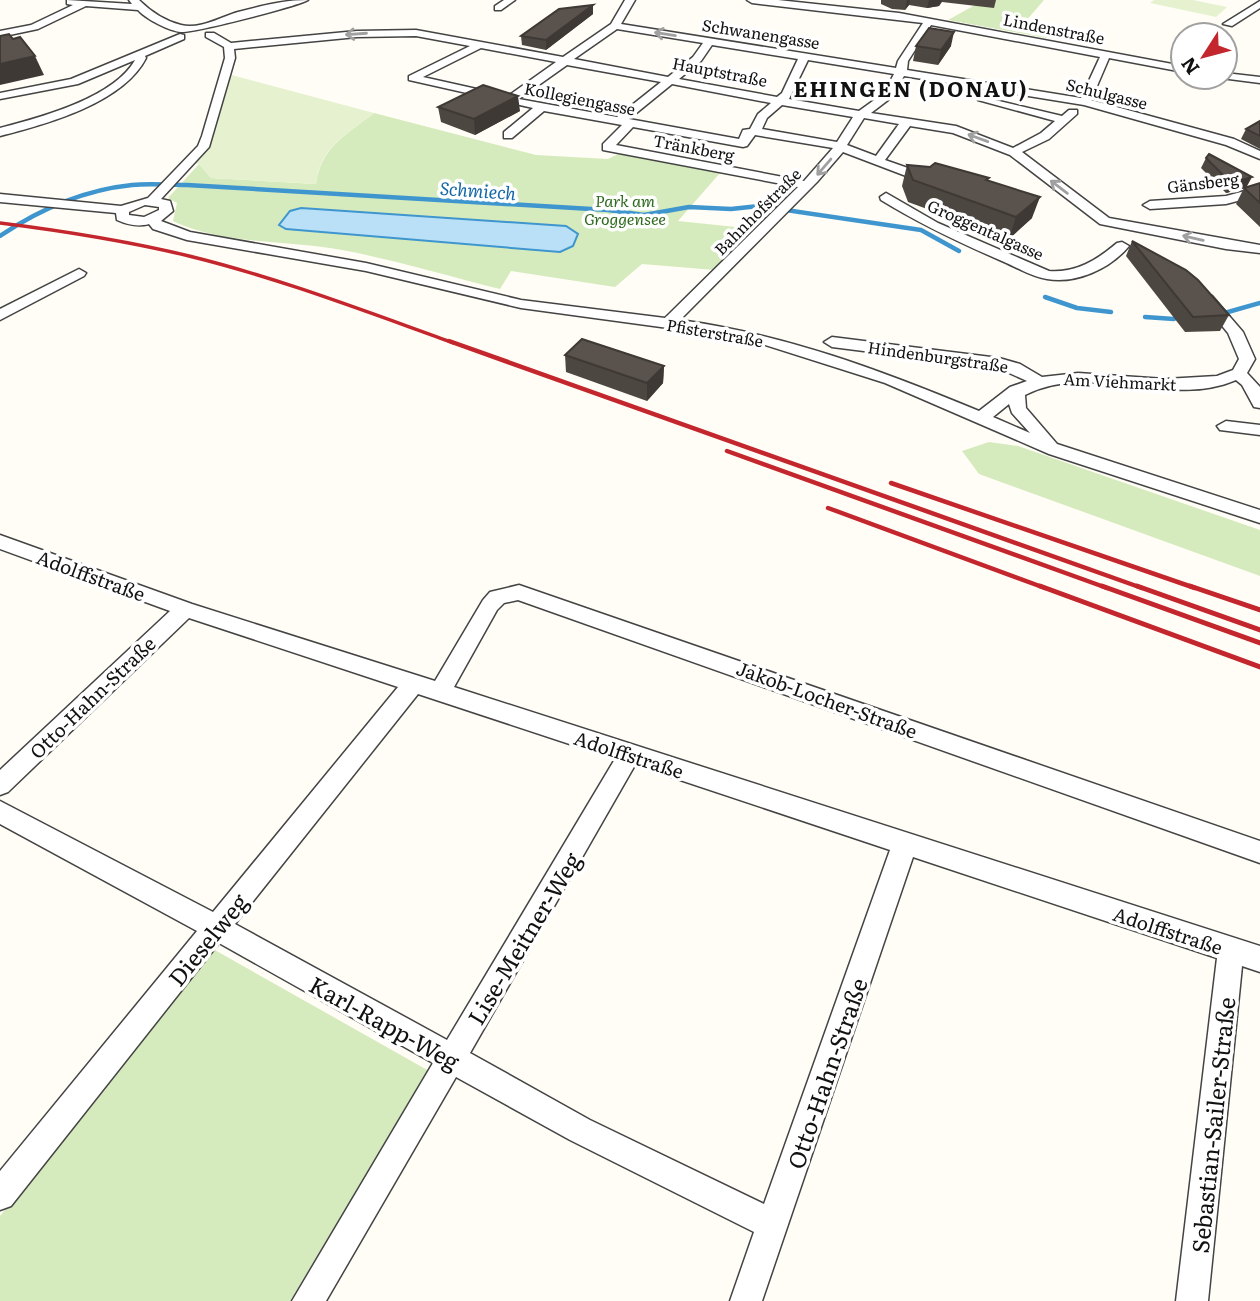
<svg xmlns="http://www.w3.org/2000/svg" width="1260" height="1301" font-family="Literata,serif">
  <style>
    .green { fill: #d5ebbd; fill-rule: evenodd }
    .pitch { fill: #e6f2cf }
    .water { fill: #b9e0f7; stroke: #3f96cf; stroke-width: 2 }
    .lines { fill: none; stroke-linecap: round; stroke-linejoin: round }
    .stream { stroke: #3f96cf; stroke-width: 4.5 }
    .minor-casing { stroke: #444; stroke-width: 3 }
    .minor { fill: #fff; fill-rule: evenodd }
    .rail-far2 { stroke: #c4262e; stroke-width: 3.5 }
    .rail-far1 { stroke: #c4262e; stroke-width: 4.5 }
    .rail { stroke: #c4262e; stroke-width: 5 }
    .wall { fill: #4d4742 }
    .shaded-wall { fill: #3f3936 }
    .building { fill: #5a524d; stroke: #3f3936; stroke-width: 2 }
    .oneway { stroke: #a0a0a0 }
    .labels { text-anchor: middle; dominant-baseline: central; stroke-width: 7; stroke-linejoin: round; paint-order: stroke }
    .far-street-label { font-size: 16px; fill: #111; stroke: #fff }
    .far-park-label { font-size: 16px; font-style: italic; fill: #2f6b1f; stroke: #fff }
    .far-water-label { font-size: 18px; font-style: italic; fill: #1768a6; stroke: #fff }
    .street-label { font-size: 19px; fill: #111; stroke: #fff }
    .far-district-label { font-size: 21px; font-weight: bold; letter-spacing: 2px; fill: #111; stroke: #fff }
    .near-street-label { font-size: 23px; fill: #111; stroke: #fff }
  </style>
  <rect width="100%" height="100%" fill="#fffdf5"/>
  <g class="green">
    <polygon points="984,0 1044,0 1025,22 1055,29 1047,38 948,20"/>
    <path d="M374 113 536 155 608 159 618 154 720 173 678 221 755 229 715 270 642 264 615 287 511 271 500 289C448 276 395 260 342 250 287 240 223 245 173 221L177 203 168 198 199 164 211 178 316 184C321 147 346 135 374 113ZM301 208 566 226 578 234 560 252 286 229 280 225 290 211Z"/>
    <polygon points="989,442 1018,446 1260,530 1260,576 979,474 962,451"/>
    <polygon points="213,949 429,1071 290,1301 0,1301 0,1216"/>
  </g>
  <g class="pitch">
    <polygon points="1154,0 1193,0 1227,7 1216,17 1150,3"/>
    <path d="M224 73 374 113C346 135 320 147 316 184L211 178 199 164 189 162 203 147Z"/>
  </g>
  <polygon class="water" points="301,208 566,226 578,234 573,246 560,252 286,229 279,225 290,211"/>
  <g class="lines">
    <g class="stream">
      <path d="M0 236C40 209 83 190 132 185 150 183 169 185 187 185L608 210 644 215 689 207 731 209 759 206 921 230 959 251"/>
      <polyline points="1045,297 1077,308 1111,312"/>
      <polyline points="1221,314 1260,303"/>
      <polyline points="1145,317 1174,319"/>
    </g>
    <defs>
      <g id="minor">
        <path d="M67 0 132 4 129 0H139C150 11 165 21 181 25 199 30 221 17 238 12 261 6 284 0 308 0 298 6 194 33 181 32 169 31 146 19 138 10L86 6 38 29 0 37V31L31 25 73 5 67 4Z"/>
        <polygon points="504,0 515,0 501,10 495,10 495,6"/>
        <path d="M625 0H635L621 24 896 68 898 61 923 23 752 3 747 0H778L899 13 1183 66V72L1109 58 1091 100 1234 139 1260 151V159L1226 145 1084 105 904 76 892 97 871 113 956 126 1013 148 1041 133 1055 121 978 100V96L1062 116 1069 110H1077V114L1049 139 1022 152 1109 218 1260 245V253L1226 249 1100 224 1010 155 953 133 910 126 885 160 922 173V179H914L843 152 817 182 680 320C784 334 883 371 979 411L1010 387 1027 381 998 368 832 347 824 342 832 337 999 358 1020 364 1042 377 1078 373 1165 379 1217 376 1233 370 1239 359 1228 333 1200 299 1207 295 1212 296 1243 332 1255 359 1247 373 1260 387V408L1254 407 1242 385 1236 380C1169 409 1090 361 1025 395L1026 408 1057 444 1260 510V523L1049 454 885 383 762 344 705 333 521 308 366 271 187 240 153 229 149 224C138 227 128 225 117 220L116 213 0 202V194L121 206 148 198 198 146 202 136 225 58 224 47 206 37V33H214L231 43 357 31 416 30 563 57 611 24ZM931 25 1100 57 1081 98 907 70 908 61ZM617 29 703 43 693 57 668 77 574 59ZM416 36 470 46 409 76V80L533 108 504 132V138H512L544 111 622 125 603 144V150L798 187 665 318 521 300 366 263 190 232 161 221 173 211 170 201 161 199 209 147 235 58 234 49 357 37ZM712 45 798 59 782 93 777 97 679 79 701 61ZM481 48 556 62 508 96 423 77ZM808 60 894 74 884 93 859 111 789 99ZM567 65 661 82 617 117 519 99ZM672 84 771 103 758 114 750 129 743 130 739 139 629 119ZM782 105 853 117 837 142 762 129 767 118ZM864 118 899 124 876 156 847 145ZM633 127 743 147 747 146 755 135 833 148 804 181 616 145ZM145 205 159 207V210L144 217 129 215V212ZM1009 404 1012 413 1030 433 993 417Z"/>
        <polygon points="1260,1 1260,8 1232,26 1223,24"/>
        <path d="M180 34 184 35V39L145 56 146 58C123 103 47 124 0 136V128C39 118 114 98 135 60L78 84 0 99V93L71 79Z"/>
        <polygon points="1225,73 1260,77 1260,83 1221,78 1225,77"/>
        <polygon points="1260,187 1260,195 1226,204 1150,209 1143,205 1150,201 1226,196"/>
        <path d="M886 193 938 223 1049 271C1076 273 1097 260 1117 243L1122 242 1129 246C1110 269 1076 284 1047 279 1032 277 1016 267 1002 261 958 242 922 225 881 200L880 197Z"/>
        <polygon points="79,269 86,273 84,276 0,320 0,309"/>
        <polygon points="1226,421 1260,425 1260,435 1220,430 1217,426"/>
        <path d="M0 535 192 604 435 681 483 600 490 592 519 585 1260 841V863L518 600 504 603 497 610 454 687 1260 946V972L1242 966 1208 1301H1176L1217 958 913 857 762 1301H730L754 1232 570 1140 456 1077 326 1301H292L433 1063 219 943 11 1206 0 1210V1171L197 931 0 824V801L213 912 398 687 189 618 8 792 0 795V770L170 611 0 549ZM418 694 615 759 447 1040 235 924ZM635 765 890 850 764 1204 590 1120 470 1053Z"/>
      </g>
    </defs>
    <use href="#minor" class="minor-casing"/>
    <use href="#minor" class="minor"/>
    <path class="rail-far2" d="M0 223C64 231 127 241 189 256 279 278 367 312 454 343"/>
    <g class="rail-far1">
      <polyline points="449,341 1142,588"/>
      <polyline points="727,451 1107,588"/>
      <polyline points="891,483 1195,588"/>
      <polyline points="828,508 1045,588"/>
    </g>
    <g class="rail">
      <polyline points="1040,586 1260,667"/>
      <polyline points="1102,586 1260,643"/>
      <polyline points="1137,586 1260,630"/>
      <polyline points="1190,586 1260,610"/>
    </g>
  </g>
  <g class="wall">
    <polygon points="881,0 996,0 994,8 942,2 939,6 927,8 909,5 905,10 892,9 881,4"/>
    <polygon points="593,5 593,14 546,50 522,45 521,36"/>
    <polygon points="916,46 951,46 938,65 913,61"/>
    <polygon points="438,107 520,111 475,135 441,122"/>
    <polygon points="1260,121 1260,149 1241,139 1246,129"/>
    <polygon points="1206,158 1247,187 1260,183 1260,227 1236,204 1244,188 1226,193 1201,168"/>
    <polygon points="907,165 988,180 1032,218 1009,239 908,202 902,186"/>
    <polygon points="1132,241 1229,315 1220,331 1185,332 1126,256"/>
    <polygon points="565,355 664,366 663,383 647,401 566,372"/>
  </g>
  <g class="shaded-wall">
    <polygon points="907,0 910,0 909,5 905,10"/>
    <polygon points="929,0 942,0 939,6 927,8"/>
    <polygon points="593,5 593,14 546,50 546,40"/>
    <polygon points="954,32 951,46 938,65 941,50"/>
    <polygon points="35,56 44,75 0,85 0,64"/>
    <polygon points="518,96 520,111 475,135 474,119"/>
    <polygon points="1252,177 1246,188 1226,193 1231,183"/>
    <polygon points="1040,197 1032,218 1009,239 1016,217"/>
    <polygon points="664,366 663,383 647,401 647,383"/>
  </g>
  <g class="building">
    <polygon points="593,5 546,40 521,36 559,9"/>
    <polygon points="929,28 954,32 941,50 916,46"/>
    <polygon points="9,34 13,39 20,37 35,56 0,64 0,36"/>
    <polygon points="483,85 518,96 474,119 438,107"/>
    <polygon points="1260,121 1260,136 1246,129"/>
    <polygon points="1209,154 1252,177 1231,183 1206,158"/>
    <polygon points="935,163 989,178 986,180 1040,197 1016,217 913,180 907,165 930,167"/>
    <polygon points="1260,183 1260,203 1244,188"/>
    <polygon points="1132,241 1186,270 1198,280 1229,315 1193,317"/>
    <polygon points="582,339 664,366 647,383 565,355"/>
  </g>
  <defs><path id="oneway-shaft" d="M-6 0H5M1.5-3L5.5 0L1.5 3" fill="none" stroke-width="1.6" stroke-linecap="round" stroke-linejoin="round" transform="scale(1.75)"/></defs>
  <g class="oneway">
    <use href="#oneway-shaft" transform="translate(356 34) rotate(176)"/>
    <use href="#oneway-shaft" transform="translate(665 34) rotate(-171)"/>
    <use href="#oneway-shaft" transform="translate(978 138) rotate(-160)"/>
    <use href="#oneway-shaft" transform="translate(824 167) rotate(131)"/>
    <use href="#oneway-shaft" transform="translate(1059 187) rotate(-143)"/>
    <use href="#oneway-shaft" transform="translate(1193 238) rotate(-167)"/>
  </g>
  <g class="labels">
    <g class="far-street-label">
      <text transform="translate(1054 28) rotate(11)">Lindenstraße</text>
      <text transform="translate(761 33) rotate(9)">Schwanengasse</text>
      <text transform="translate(720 71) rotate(11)">Hauptstraße</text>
      <text transform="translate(1107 93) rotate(14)">Schulgasse</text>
      <text transform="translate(580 98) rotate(11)">Kollegiengasse</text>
      <text transform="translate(694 147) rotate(11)">Tränkberg</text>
      <text transform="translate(1203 182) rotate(-7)">Gänsberg</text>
      <text transform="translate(757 211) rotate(-45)">Bahnhofstraße</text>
      <text transform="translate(986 229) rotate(24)">Groggentalgasse</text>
      <text transform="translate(715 332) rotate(10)">Pfisterstraße</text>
      <text transform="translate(938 356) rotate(8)">Hindenburgstraße</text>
      <text transform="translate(1120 381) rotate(3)">Am Viehmarkt</text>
    </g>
    <g class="far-park-label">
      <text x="625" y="200">Park am<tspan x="625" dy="18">Groggensee</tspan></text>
    </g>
    <g class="far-water-label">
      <text transform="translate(478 190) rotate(4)">Schmiech</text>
    </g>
    <g class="street-label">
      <text transform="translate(91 575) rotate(20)">Adolffstraße</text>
      <text transform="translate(92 697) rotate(-44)">Otto-Hahn-Straße</text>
      <text transform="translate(827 699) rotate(20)">Jakob-Locher-Straße</text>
      <text transform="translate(629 754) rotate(18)">Adolffstraße</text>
      <text transform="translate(1168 930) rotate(18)">Adolffstraße</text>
    </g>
    <g class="far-district-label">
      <text x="911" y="87">EHINGEN (DONAU)</text>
    </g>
    <g class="near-street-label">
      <text transform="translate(523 938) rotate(-59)">Lise-Meitner-Weg</text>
      <text transform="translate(207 939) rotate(-51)">Dieselweg</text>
      <text transform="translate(385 1022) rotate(29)">Karl-Rapp-Weg</text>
      <text transform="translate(826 1073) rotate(-71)">Otto-Hahn-Straße</text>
      <text transform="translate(1212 1125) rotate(-84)">Sebastian-Sailer-Straße</text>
    </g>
  </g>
  <g transform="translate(1204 56) rotate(234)"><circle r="33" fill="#ffffff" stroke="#a0a0a0" stroke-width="2"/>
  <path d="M0-5L12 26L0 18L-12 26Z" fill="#c4262e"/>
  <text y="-10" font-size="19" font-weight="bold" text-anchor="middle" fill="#111111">N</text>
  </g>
</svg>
